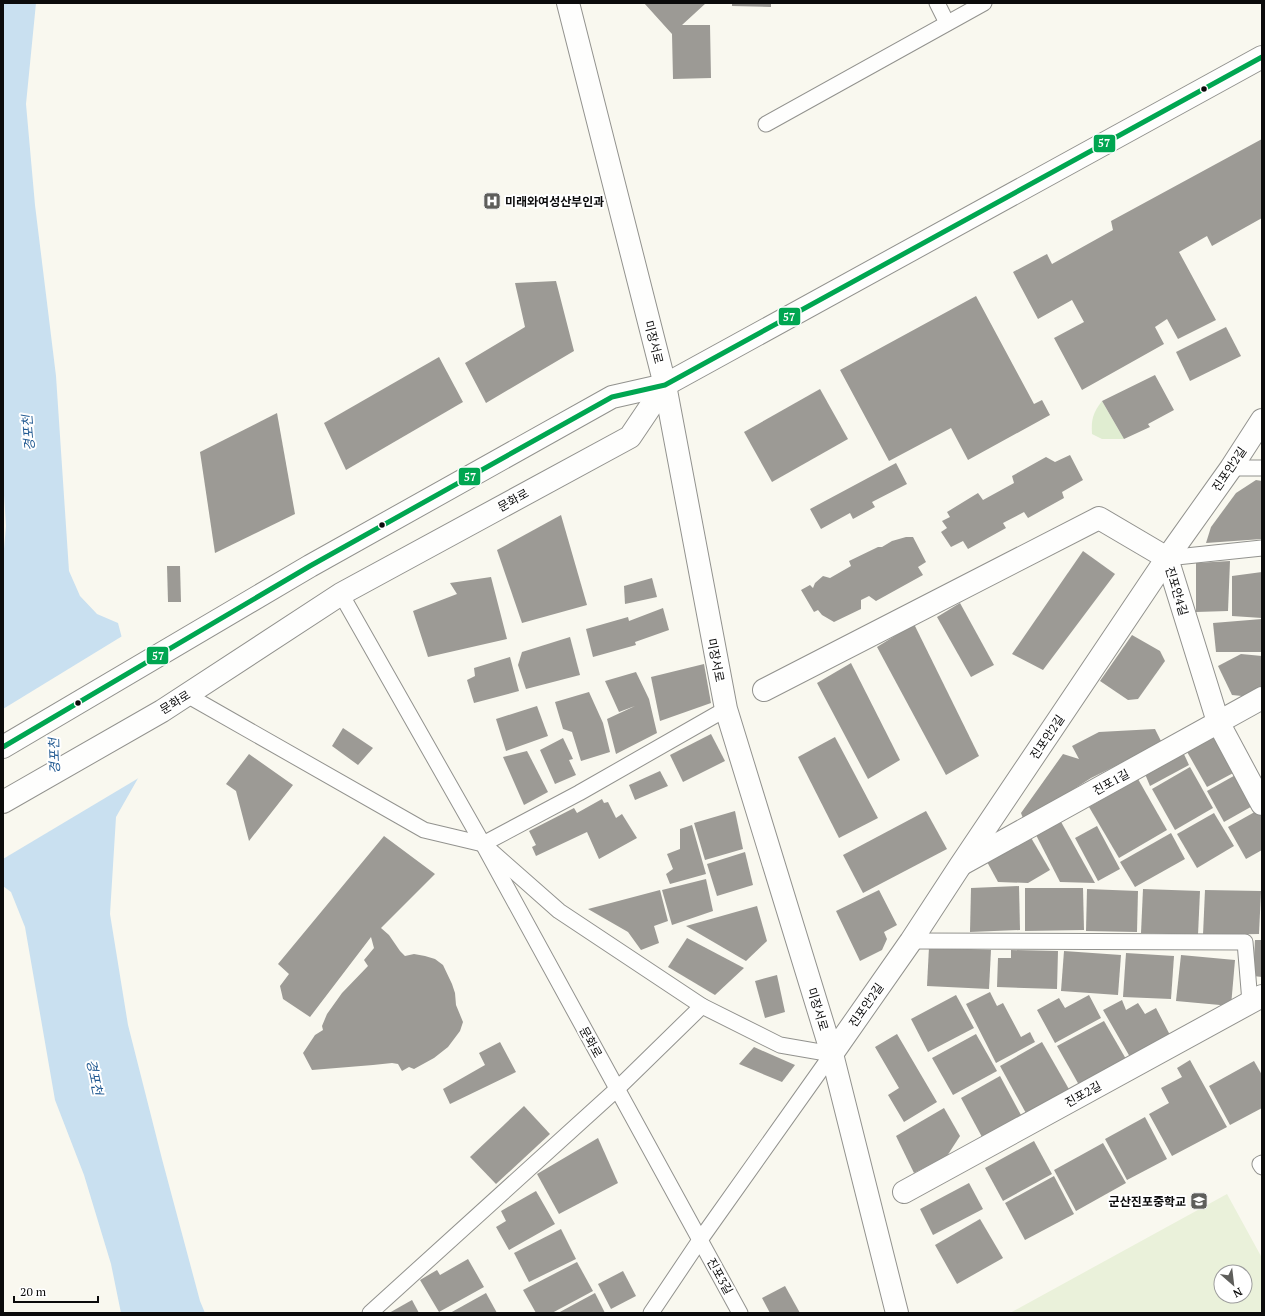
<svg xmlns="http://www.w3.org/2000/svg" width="1265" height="1316" font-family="'PT Serif','Noto Sans KR',serif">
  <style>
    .green { fill: #e0edd1 }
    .pitch { fill: #eaf1da; fill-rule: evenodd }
    .water { fill: #c9e0f0 }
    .pier { fill: #f9f8ef }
    .building { fill: #9c9a95 }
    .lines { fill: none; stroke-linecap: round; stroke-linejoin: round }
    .service-casing { stroke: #92928e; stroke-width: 17 }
    .minor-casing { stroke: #92928e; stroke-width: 24 }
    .tertiary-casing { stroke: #92928e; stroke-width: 24 }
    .service { stroke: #fefefd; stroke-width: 15 }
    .minor { stroke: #fefefd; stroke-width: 22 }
    .tertiary { stroke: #fefefd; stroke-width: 22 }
    .bus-1-casing { stroke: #fff; stroke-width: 8 }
    .bus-1 { stroke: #00a651; stroke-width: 5 }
    .bus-dot { fill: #0b0b0b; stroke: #fff; stroke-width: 1.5 }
    .labels { text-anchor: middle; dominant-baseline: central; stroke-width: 4; stroke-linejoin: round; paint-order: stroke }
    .poi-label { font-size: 12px; font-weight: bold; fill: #0b0b0b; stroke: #fff; text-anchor: start }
    .street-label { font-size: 12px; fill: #0b0b0b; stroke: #fff }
    .water-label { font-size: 13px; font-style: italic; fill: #205991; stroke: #fff }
    .line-badge { stroke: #fff; stroke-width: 1.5 }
    .badge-label { font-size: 11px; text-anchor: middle; font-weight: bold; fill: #fff }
  </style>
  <rect width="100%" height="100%" fill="#f9f8ef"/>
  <path class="green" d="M1102 401 1124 439H1102L1092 434C1091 419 1093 413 1102 401Z"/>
  <path class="pitch" d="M1227 1194 1262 1258V1313H1010ZM1221 1272H1245V1296H1221Z"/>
  <polygon class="water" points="3,3 36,3 26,104 35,205 56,376 69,571 80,596 97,614 118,623 155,764 141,773 116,817 110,914 128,1025 162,1159 200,1301 205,1313 121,1313 111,1264 84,1175 55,1100 25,927 11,892 3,886 3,560 6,526 3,480"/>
  <polygon class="pier" points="124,635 157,765 142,776 3,859 3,709"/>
  <g class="building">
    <polygon points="644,3 706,3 682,25 710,25 711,78 673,79 672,34"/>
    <polygon points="732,3 771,3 771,7 732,6"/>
    <polygon points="1262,139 1262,218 1212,246 1207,236 1179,252 1216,320 1178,339 1167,319 1155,327 1164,344 1082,390 1054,338 1084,322 1072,300 1038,319 1013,272 1047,254 1052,264 1113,230 1111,221"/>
    <polygon points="556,281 574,351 486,403 465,363 525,327 515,283"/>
    <polygon points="976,296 1034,404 1042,400 1050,415 968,460 951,428 889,461 840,370"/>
    <polygon points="1226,327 1241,356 1190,381 1176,352"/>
    <polygon points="439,357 463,402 346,470 324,423"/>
    <polygon points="1155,375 1174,410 1148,424 1150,427 1124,439 1102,401"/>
    <polygon points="820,389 848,439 772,482 744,432"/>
    <polygon points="277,413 295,514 215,553 200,452"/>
    <polygon points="1070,455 1083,480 1062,492 1064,498 1028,518 1024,512 1003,523 1006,528 968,549 963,541 951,547 941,532 947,528 942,521 950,517 947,512 978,493 983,500 1014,483 1012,476 1046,457 1055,462"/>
    <polygon points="896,463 907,484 872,502 875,507 853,519 850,513 821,529 810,509"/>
    <polygon points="1256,480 1262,481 1262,539 1206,543 1211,527 1236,493"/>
    <polygon points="561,515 587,605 522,623 497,550"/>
    <polygon points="906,537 913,537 926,562 918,567 923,575 876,601 869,596 861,600 861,609 834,622 822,615 818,610 814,612 801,590 810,585 813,588 815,583 823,576 830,578 851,566 849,561 878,547 882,547 892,541"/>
    <polygon points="1083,551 1115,574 1043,670 1012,654"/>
    <polygon points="1230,561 1228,611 1196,612 1196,563"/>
    <polygon points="167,566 180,566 181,602 168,602"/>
    <polygon points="1262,572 1262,618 1232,616 1232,576"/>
    <polygon points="491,577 507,639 428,657 413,611 457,594 450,583"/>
    <polygon points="652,578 657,597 625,604 624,586"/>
    <polygon points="960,603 994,665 971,677 937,617"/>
    <polygon points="663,608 669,630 635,642 636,645 593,657 586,629 628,617 629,621"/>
    <polygon points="1262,619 1262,652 1216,652 1213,623"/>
    <polygon points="914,624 979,756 946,775 877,647"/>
    <polygon points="1132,635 1160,651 1165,661 1138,699 1128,700 1100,681"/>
    <polygon points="570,637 580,675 526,689 518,665 522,652"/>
    <polygon points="1241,654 1262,656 1262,693 1252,697 1232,695 1218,666"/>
    <polygon points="510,657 519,691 474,703 467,680 475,676 474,668"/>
    <polygon points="851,663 900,760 868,779 817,683"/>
    <polygon points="704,664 711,703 660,721 651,677"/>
    <polygon points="636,672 649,699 657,733 616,754 607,719 635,706 619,712 605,681"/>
    <polygon points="589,692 603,723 610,752 581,761 572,732 563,729 555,702"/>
    <polygon points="537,706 548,736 506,751 496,719"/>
    <polygon points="343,728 373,748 358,765 332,746"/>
    <polygon points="1155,729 1162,743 1091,778 1024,821 1021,813 1063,754 1079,759 1072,746 1099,732"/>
    <polygon points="1216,733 1237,771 1207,787 1186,750"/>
    <polygon points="711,734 725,761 683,782 670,755"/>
    <polygon points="835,737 878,818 839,838 798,757"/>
    <polygon points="563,738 573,759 569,760 576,775 555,784 540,750"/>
    <polygon points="527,751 548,792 524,805 503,757"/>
    <polygon points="1183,752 1189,765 1150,786 1145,774"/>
    <polygon points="249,754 293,785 249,841 236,791 226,784"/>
    <polygon points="1190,767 1213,808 1175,830 1152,789"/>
    <polygon points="660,771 668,786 635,800 629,785"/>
    <polygon points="1239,773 1256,804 1224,822 1207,791"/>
    <polygon points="1138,779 1167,830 1119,858 1089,807"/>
    <polygon points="602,799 604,803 608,802 616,818 622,814 637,838 599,859 587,832 536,856 532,847 536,845 529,831 574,808 577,813"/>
    <polygon points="1260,809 1262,813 1262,850 1246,859 1228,827"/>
    <polygon points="735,811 743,849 705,860 694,823"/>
    <polygon points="926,811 947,849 863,893 843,855"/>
    <polygon points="1214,813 1234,846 1197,868 1177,834"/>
    <polygon points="1060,820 1095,883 1060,882 1035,833"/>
    <polygon points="692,825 706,874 670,884 666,874 673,869 667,854 680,849 680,829"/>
    <polygon points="1097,826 1120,869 1098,881 1075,838"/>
    <polygon points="1171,833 1185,859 1135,887 1120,862"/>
    <polygon points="384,836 435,874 381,928 389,935 400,951 405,956 414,954 425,956 435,959 443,965 452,984 455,993 456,1005 463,1022 460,1031 448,1047 434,1058 414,1069 409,1067 402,1071 398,1064 392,1063 373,1065 312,1070 303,1053 315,1035 323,1030 322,1026 327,1014 342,993 368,966 364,960 374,948 371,937 310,1017 283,999 280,986 289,974 278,964"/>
    <polygon points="1030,836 1050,870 1028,883 998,882 986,860"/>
    <polygon points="745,852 753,885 717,896 707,864"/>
    <polygon points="706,879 713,911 672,925 662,890"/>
    <polygon points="1019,886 1020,930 970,932 971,888"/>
    <polygon points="1025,888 1083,888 1084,930 1025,931"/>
    <polygon points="1087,889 1138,891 1137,932 1086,931"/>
    <polygon points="1143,889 1200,891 1198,935 1141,933"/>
    <polygon points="660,890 668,921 654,926 659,943 641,950 628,932 588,909"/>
    <polygon points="879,890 897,925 884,932 887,939 882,950 860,961 836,911"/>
    <polygon points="1205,890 1261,891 1259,934 1203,935"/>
    <polygon points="757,906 767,941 746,961 686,926"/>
    <polygon points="687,938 744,968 715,995 668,967"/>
    <polygon points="1255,940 1262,940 1262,977 1253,976"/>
    <polygon points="929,947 991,950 989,989 927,986"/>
    <polygon points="1011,950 1058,951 1057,989 997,987 998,958 1011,958"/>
    <polygon points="1064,951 1121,955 1118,995 1061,991"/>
    <polygon points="1126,953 1174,956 1171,999 1123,997"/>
    <polygon points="1181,955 1235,960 1231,1006 1176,1001"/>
    <polygon points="777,975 785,1012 765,1018 755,981"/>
    <polygon points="990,992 997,1006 1003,1003 1021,1037 1030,1032 1035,1042 996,1063 966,1004"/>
    <polygon points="956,995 974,1028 928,1052 911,1019"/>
    <polygon points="1089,995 1101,1018 1055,1043 1037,1010 1059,998 1065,1008"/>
    <polygon points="1122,1000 1126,1010 1138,1003 1145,1014 1156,1008 1170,1035 1130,1057 1103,1010"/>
    <polygon points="1104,1021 1126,1059 1079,1085 1057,1046"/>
    <polygon points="897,1034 937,1102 904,1122 888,1095 899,1088 875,1047"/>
    <polygon points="976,1034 997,1071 953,1095 932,1058"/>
    <polygon points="500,1042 516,1072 450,1104 443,1089 485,1065 479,1053"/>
    <polygon points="1042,1042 1070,1091 1027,1115 1000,1066"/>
    <polygon points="754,1047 795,1065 782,1082 739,1064"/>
    <polygon points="1190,1060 1227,1127 1172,1156 1149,1114 1169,1103 1161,1088 1182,1077 1177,1068"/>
    <polygon points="1254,1061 1262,1075 1262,1108 1230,1125 1209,1086"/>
    <polygon points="1000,1076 1021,1115 982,1137 961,1098"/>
    <polygon points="524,1106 550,1134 496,1184 470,1157"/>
    <polygon points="944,1108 960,1136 947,1156 914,1173 896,1136"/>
    <polygon points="1145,1117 1167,1159 1127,1180 1105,1139"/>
    <polygon points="598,1138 618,1183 559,1214 537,1174"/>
    <polygon points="1034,1141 1052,1174 1003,1201 985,1168"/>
    <polygon points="1103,1143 1126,1183 1076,1211 1054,1170"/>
    <polygon points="1054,1176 1074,1214 1025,1240 1005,1203"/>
    <polygon points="969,1183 983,1209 933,1235 920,1209"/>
    <polygon points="536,1191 555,1224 509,1250 496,1227 506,1221 501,1211"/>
    <polygon points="980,1219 1003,1258 957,1284 935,1245"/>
    <polygon points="561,1229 576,1259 529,1282 514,1253"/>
    <polygon points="468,1259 484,1287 439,1312 420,1280 437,1270 440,1275"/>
    <polygon points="577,1262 593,1291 552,1313 536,1313 523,1290"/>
    <polygon points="623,1271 636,1296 611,1309 598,1284"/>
    <polygon points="785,1286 800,1313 770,1313 762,1298"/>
    <polygon points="486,1293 497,1313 450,1313"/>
    <polygon points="595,1293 605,1313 558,1313"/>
    <polygon points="412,1300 419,1313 389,1313"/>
  </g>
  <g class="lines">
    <defs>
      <g id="service">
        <polyline points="937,3 947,23"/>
        <polyline points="766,124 984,3"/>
        <polyline points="1231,468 1262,468"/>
        <polyline points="1167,558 1262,548"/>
        <polyline points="341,594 483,844 740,1313"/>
        <polyline points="187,695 424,830 483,844 559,911 702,1006 780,1045 832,1054 700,1240 651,1313"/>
        <polyline points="483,844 579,793 726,709"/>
        <polyline points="911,941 1245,942 1250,1002"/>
        <polyline points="1262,1163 1260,1164 1262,1167"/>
        <polyline points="370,1313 617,1089 702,1006"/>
      </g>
      <g id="minor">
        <polyline points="764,690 1099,518 1167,558 1218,722 1262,804"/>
        <polyline points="962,864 1262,698"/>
        <polyline points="832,1054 911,941 960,866 1167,558 1231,468 1262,420"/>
        <polyline points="904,1192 1262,996"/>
      </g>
      <g id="tertiary">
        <polyline points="568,3 665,385 726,709 832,1054 897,1313"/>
        <polyline points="3,747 310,566 612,397 665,385 1262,57"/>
        <polyline points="3,802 162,711 341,594 630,437 665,385"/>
      </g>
    </defs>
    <use href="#service" class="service-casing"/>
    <use href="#minor" class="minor-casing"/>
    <use href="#tertiary" class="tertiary-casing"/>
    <use href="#service" class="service"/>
    <use href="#minor" class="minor"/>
    <use href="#tertiary" class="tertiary"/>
    <defs>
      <polyline id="bus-1" points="3,747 310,566 612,397 665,385 1262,57"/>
    </defs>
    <use href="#bus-1" class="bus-1-casing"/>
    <use href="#bus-1" class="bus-1"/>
  </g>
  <defs>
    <symbol id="hospital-square" viewBox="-11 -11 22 22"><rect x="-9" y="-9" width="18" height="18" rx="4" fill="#5e5e5b" stroke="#fff"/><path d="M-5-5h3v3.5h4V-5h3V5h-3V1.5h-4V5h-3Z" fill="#fff"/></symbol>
    <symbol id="school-square" viewBox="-11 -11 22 22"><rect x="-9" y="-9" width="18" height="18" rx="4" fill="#5e5e5b" stroke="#fff"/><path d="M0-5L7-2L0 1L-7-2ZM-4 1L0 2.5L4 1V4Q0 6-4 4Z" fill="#fff"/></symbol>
  </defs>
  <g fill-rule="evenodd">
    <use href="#hospital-square" x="482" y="191" width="20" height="20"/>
    <use href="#school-square" x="1189" y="1191" width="20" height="20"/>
  </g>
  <g class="bus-dot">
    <circle cx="1204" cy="89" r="3.5"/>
    <circle cx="382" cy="525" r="3.5"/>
    <circle cx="78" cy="703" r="3.5"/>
  </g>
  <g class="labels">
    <g class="poi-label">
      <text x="505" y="201">미래와여성산부인과</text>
      <text x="1186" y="1201" text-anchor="end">군산진포중학교</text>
    </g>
    <g class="street-label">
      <text transform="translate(654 342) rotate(76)">미장서로</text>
      <text transform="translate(1229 469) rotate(-56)">진포안2길</text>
      <text transform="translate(513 500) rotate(-29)">문화로</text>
      <text transform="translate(1177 591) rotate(73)">진포안4길</text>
      <text transform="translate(716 660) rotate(79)">미장서로</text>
      <text transform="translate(175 702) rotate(-32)">문화로</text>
      <text transform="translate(1047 737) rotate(-56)">진포안2길</text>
      <text transform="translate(1111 782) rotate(-29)">진포1길</text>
      <text transform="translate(866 1005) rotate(-55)">진포안2길</text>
      <text transform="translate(818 1009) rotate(73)">미장서로</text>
      <text transform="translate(591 1042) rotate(61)">문화로</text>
      <text transform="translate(1083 1094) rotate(-29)">진포2길</text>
      <text transform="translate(720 1276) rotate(61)">진포3길</text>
    </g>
    <g class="water-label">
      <text transform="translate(28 433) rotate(-95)">경포천</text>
      <text transform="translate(54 756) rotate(-92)">경포천</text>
      <text transform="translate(95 1077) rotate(78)">경포천</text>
    </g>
  </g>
  <g class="line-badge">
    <rect x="1093" y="134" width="23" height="19" rx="4" fill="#00a651"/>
    <rect x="778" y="307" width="23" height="19" rx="4" fill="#00a651"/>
    <rect x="458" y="467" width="23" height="19" rx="4" fill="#00a651"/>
    <rect x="146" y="646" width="23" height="19" rx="4" fill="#00a651"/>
  </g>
  <g class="badge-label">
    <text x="1104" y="147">57</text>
    <text x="789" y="321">57</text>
    <text x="470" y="481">57</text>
    <text x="158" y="660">57</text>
  </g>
  <rect width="1265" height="1316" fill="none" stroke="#0b0b0b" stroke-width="8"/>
  <g transform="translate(1233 1284) rotate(152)"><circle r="19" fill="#ffffff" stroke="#9d9d9d"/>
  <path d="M0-3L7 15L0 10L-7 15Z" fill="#5e5e5b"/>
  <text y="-6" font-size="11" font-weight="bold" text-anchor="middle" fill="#0b0b0b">N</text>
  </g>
  <path d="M14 1296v6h84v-6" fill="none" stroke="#0b0b0b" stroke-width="2"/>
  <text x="20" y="1296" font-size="12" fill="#0b0b0b" stroke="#ffffff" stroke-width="3" paint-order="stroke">20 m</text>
</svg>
